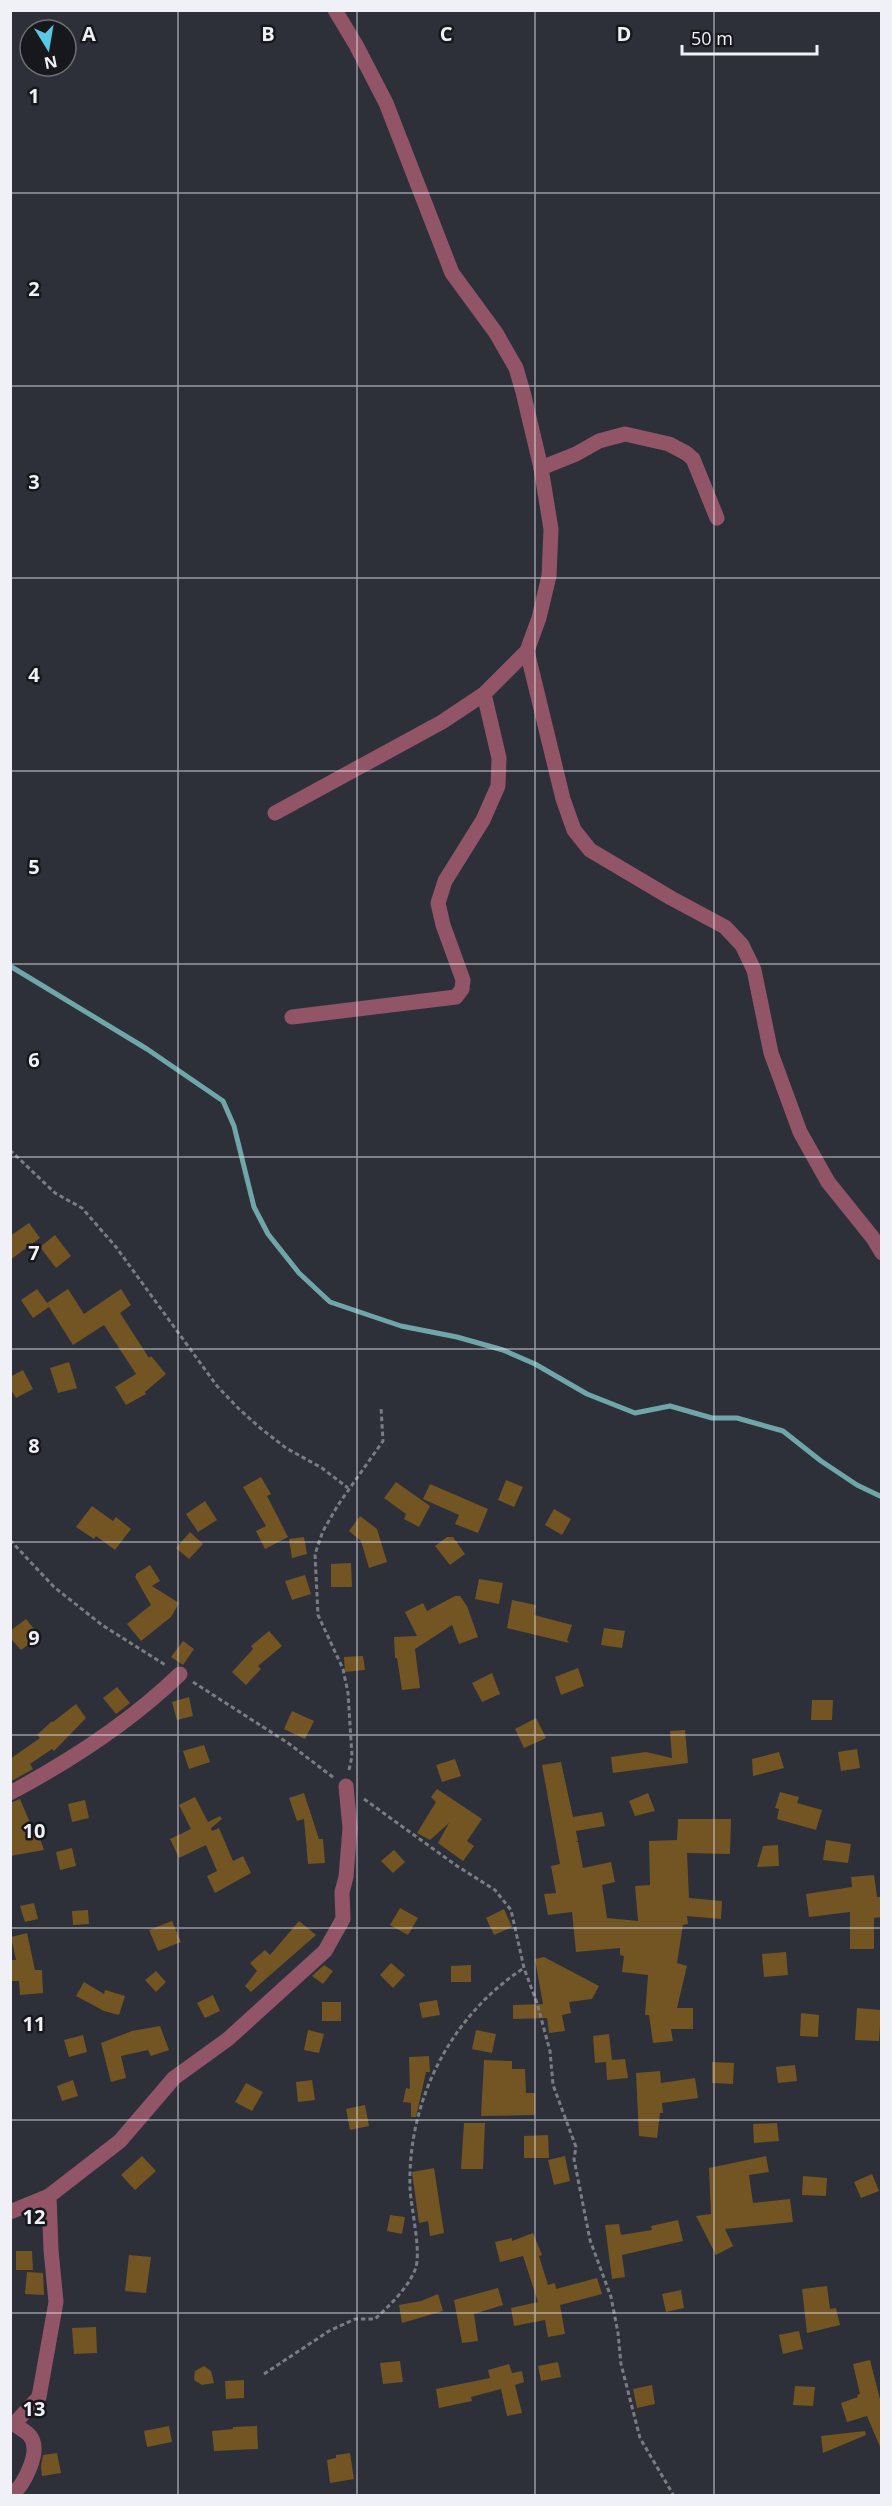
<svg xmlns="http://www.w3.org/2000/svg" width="892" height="2506" font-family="'Open Sans',sans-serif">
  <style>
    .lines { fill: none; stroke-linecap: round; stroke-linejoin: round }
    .stream { stroke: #6ea6a9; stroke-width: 5 }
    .building { fill: #735423 }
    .path { stroke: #7a7c84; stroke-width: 3; stroke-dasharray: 4.5 3; stroke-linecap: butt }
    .street { stroke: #925567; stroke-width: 15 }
    .grid { fill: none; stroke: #eff1f7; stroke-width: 1.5; stroke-opacity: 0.55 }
    .grid-label { font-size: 20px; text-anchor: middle; font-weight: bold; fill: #eff1f7; stroke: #17181c; stroke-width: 5; stroke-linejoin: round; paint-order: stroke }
  </style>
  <rect width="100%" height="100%" fill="#2d3039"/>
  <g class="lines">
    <polyline class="stream" points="10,966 147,1049 223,1101 234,1126 254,1207 268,1234 299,1273 330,1302 401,1326 457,1337 503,1350 535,1364 587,1394 635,1413 670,1406 712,1418 737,1418 783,1431 821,1461 857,1485 882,1497"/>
  </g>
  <g class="building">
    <polygon points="29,1223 40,1238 10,1260 10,1236"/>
    <polygon points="55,1235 71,1256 56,1268 40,1247"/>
    <polygon points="37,1289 47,1303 68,1289 84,1314 121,1289 131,1305 120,1313 149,1358 151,1356 166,1374 145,1392 146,1394 126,1405 115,1387 136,1374 104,1325 73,1345 49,1307 33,1318 21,1300"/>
    <polygon points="69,1362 77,1388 58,1393 50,1368"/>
    <polygon points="23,1370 33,1389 16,1398 10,1388 10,1377"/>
    <polygon points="261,1477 271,1494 267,1496 288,1537 265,1549 256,1531 266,1526 243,1487"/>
    <polygon points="506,1480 523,1487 514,1507 498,1500"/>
    <polygon points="396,1482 430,1506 419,1527 404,1519 406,1514 384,1498"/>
    <polygon points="430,1484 488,1509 478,1533 455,1524 459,1515 423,1499"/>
    <polygon points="205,1501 217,1520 198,1532 186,1514"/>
    <polygon points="92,1506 113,1521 116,1517 131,1529 115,1550 96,1536 94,1539 76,1527"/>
    <polygon points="554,1509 571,1519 562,1535 545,1525"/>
    <polygon points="360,1516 377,1529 387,1562 369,1568 361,1541 349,1531"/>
    <polygon points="190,1532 203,1544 189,1559 176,1548"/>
    <polygon points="304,1537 307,1554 292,1558 289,1539"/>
    <polygon points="447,1537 453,1537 465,1554 450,1565 435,1546"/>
    <polygon points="351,1563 352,1587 331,1587 331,1564"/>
    <polygon points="150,1565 160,1581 152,1586 179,1603 171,1617 141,1641 127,1624 151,1605 134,1575 136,1577 136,1574"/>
    <polygon points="305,1575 311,1594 292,1600 285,1581"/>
    <polygon points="479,1579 503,1583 499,1604 475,1599"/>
    <polygon points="455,1596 460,1596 467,1606 478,1637 459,1644 452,1625 415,1649 420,1688 402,1690 397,1658 395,1658 394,1637 417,1636 405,1612 423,1603 427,1611"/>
    <polygon points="512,1600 536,1605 534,1615 572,1625 567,1640 569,1643 507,1628"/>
    <polygon points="26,1619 40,1636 21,1650 10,1638 10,1631"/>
    <polygon points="604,1628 625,1631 622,1648 601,1645"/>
    <polygon points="269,1631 282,1646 258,1666 261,1669 246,1685 232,1672 253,1649 251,1646"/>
    <polygon points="183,1641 194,1649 183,1665 171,1657"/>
    <polygon points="363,1656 365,1670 345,1672 344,1657"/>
    <polygon points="578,1668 584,1686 561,1695 555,1677"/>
    <polygon points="492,1673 500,1694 482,1702 472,1683"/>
    <polygon points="117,1687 130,1703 116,1714 103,1698"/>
    <polygon points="189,1697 193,1716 177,1720 172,1702"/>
    <polygon points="812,1700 833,1700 832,1720 811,1720"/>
    <polygon points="76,1704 86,1718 54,1751 52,1749 30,1764 33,1769 10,1782 10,1759 40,1738 37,1735 52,1721 53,1722"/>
    <polygon points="292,1711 314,1721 305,1739 284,1729"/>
    <polygon points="536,1718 546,1738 524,1748 515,1729"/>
    <polygon points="685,1730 688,1763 613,1773 611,1757 646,1752 672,1758 670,1731"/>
    <polygon points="204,1745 210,1762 189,1769 183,1751"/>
    <polygon points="857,1749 860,1768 841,1771 838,1752"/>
    <polygon points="779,1752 784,1768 753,1776 752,1759"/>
    <polygon points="455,1759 461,1776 442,1782 436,1765"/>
    <polygon points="561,1762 573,1817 602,1812 605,1826 576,1831 578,1841 575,1842 578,1842 583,1868 611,1862 615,1882 602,1885 607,1918 638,1921 635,1886 650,1885 649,1841 677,1840 678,1819 731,1819 730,1854 687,1853 689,1898 722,1901 721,1919 687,1916 688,1924 683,1925 677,1963 687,1966 677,2008 693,2008 693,2029 671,2029 673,2041 653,2043 649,2015 645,2015 648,1975 622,1972 624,1956 620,1955 620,1948 576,1952 572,1912 548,1915 544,1894 556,1893 551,1866 560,1864 542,1765"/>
    <polygon points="437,1789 482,1819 467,1841 474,1846 463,1861 438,1843 449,1823 430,1840 417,1833 436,1802 431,1797"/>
    <polygon points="780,1792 799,1797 797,1803 822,1810 816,1830 777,1819 779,1809 775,1808"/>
    <polygon points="304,1793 319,1839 323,1839 325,1863 308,1864 304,1819 297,1821 289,1798"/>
    <polygon points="648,1793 655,1811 635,1816 629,1801"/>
    <polygon points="195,1797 208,1822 220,1816 222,1819 211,1828 212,1831 219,1828 233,1861 243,1856 251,1873 215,1893 207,1876 217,1871 206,1845 179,1858 170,1839 191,1829 179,1805"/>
    <polygon points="20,1799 36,1837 39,1836 44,1850 10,1856 10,1803"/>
    <polygon points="85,1800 89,1818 72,1822 68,1804"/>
    <polygon points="826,1840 851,1844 848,1863 823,1860"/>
    <polygon points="778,1845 779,1866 757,1867 763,1846"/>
    <polygon points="72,1848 76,1866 60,1870 56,1852"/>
    <polygon points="394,1850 405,1862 393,1873 381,1861"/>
    <polygon points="874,1875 877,1897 882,1897 882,1917 874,1918 874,1949 850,1949 850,1912 809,1917 806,1894 852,1887 851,1877"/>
    <polygon points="34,1903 38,1919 25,1922 20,1906"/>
    <polygon points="400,1908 418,1918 408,1935 390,1925"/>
    <polygon points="504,1909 512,1927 494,1935 486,1918"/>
    <polygon points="88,1910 89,1924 73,1925 72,1911"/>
    <polygon points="172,1921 181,1942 158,1951 149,1930"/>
    <polygon points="299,1921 316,1935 251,1992 245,1986 257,1971 250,1963 265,1950 270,1955"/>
    <polygon points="27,1933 35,1970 42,1970 43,1993 20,1995 19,1981 10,1981 10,1960 16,1960 11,1937"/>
    <polygon points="786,1952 788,1975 764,1977 762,1954"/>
    <polygon points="544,1957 599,1986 592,1999 569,2002 571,2013 562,2015 565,2031 549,2033 547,2018 513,2019 513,2005 543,2004 535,1959"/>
    <polygon points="391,1963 405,1975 393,1988 380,1975"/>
    <polygon points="324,1965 333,1971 323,1984 312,1976"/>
    <polygon points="471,1965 471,1982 451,1982 451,1966"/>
    <polygon points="156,1971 166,1982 156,1992 145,1980"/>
    <polygon points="84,1982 104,1994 105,1990 125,1996 119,2015 104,2011 76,1996"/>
    <polygon points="213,1995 220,2011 205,2018 197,2003"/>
    <polygon points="437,2000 440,2015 422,2018 419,2003"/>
    <rect x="322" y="2002" width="19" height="19"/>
    <polygon points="857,2008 881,2010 879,2041 855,2040"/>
    <polygon points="801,2013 819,2015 818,2037 800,2036"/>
    <polygon points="160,2026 169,2050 151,2056 148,2050 121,2056 126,2078 111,2082 101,2043 132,2031"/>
    <polygon points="308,2030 324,2034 319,2053 304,2050"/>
    <polygon points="476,2030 496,2034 492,2053 472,2049"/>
    <polygon points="609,2034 612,2060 625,2059 628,2078 607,2080 606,2062 595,2063 593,2036"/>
    <polygon points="83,2035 87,2052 69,2057 64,2040"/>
    <polygon points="429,2056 430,2072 426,2072 416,2117 411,2117 411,2103 403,2102 406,2088 410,2089 409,2057"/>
    <polygon points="484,2060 512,2061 512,2069 525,2069 526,2093 535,2093 535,2115 481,2116"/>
    <polygon points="712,2062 734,2063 733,2084 712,2083"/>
    <polygon points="795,2065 797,2081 778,2083 776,2067"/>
    <polygon points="660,2071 661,2083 695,2078 698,2098 662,2103 663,2113 660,2113 657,2138 639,2136 636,2073"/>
    <polygon points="73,2080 78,2096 62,2101 57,2086"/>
    <polygon points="312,2080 315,2100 298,2102 296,2082"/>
    <polygon points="246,2083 263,2092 252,2111 235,2102"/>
    <polygon points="365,2105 369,2126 350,2130 346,2109"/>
    <polygon points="464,2123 485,2123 483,2169 461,2169"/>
    <polygon points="777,2123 779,2141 754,2143 753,2124"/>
    <polygon points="548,2135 549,2158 524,2158 524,2136"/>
    <polygon points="142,2156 156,2171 135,2190 121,2175"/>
    <polygon points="565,2156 570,2181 554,2185 548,2160"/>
    <polygon points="766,2156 769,2172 749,2175 753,2203 790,2199 793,2222 725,2229 733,2246 716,2255 696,2216 711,2214 709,2168"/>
    <polygon points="434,2168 444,2233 430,2236 428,2221 419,2223 412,2172"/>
    <polygon points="872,2174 879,2191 861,2198 854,2182"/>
    <polygon points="803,2176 827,2178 826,2196 802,2195"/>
    <polygon points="390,2215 405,2217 402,2234 387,2231"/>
    <polygon points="678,2220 683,2241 622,2255 625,2277 612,2279 605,2225 619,2224 621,2235 652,2230 651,2226"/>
    <polygon points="533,2233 542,2255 539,2256 548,2285 555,2283 556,2289 597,2278 602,2294 560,2305 565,2334 548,2337 545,2320 514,2326 511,2308 538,2302 523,2256 500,2262 495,2242 512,2238 512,2241"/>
    <polygon points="16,2251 32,2251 33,2270 16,2270"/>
    <polygon points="129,2255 151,2257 146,2293 125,2291"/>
    <polygon points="27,2272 43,2273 44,2295 25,2294"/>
    <polygon points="827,2286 830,2309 836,2308 840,2325 807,2333 802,2289"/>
    <polygon points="498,2288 503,2305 474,2314 478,2341 462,2343 454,2300"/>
    <polygon points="681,2290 684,2308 666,2312 662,2294"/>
    <polygon points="438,2294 443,2311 402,2323 399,2305 421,2301"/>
    <polygon points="96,2327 97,2353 74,2354 72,2328"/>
    <polygon points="799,2331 803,2349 783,2354 779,2335"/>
    <polygon points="870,2360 882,2407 881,2449 867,2416 847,2422 841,2403 858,2397 857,2395 860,2394 853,2364"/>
    <polygon points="400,2361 403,2382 383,2384 380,2363"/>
    <polygon points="558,2362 561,2377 541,2381 538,2366"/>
    <polygon points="509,2364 512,2373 522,2371 524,2382 515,2385 522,2413 507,2416 501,2389 471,2397 472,2401 439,2408 436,2389 490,2378 488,2370"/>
    <polygon points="204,2366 211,2371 214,2383 202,2385 194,2380 195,2371"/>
    <polygon points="244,2380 244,2398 226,2399 225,2381"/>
    <polygon points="652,2385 655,2404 637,2408 633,2389"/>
    <polygon points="795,2386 815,2387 813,2406 793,2405"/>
    <polygon points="169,2426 172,2442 147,2447 144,2431"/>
    <polygon points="257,2426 258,2449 214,2451 212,2431 233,2429 233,2427"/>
    <polygon points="865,2431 866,2435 823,2453 821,2436"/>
    <polygon points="57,2453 61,2473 42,2476 41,2466 43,2455"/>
    <polygon points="350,2453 354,2479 330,2483 327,2460 336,2458 336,2455"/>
  </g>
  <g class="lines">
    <g class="path">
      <polyline points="10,1150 55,1193 82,1208 116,1247 217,1386 239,1409 259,1427 286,1448 322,1468 348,1488"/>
      <polyline points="10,1540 54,1587 102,1625 167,1666"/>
      <polyline points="193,1682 288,1743 334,1778"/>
      <polyline points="349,1770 352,1756 348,1693 343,1669 318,1615 315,1554 323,1531 338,1505 383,1441 381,1408"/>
      <polyline points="364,1799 457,1866 495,1890 511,1910 524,1968 537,2003 550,2051 553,2085 576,2147 574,2159 590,2240 611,2297 618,2333 621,2364 640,2438 674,2496"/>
      <path d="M264 2374 329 2331 355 2319H375C390 2305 407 2289 415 2270 422 2253 411 2208 410 2189 407 2101 451 2015 524 1968"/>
    </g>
    <g class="street">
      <polyline points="335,10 356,45 386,103 452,273 496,333 516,368 523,392 541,468 551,529 549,576 539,618 527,651 563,799 574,830 590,850 671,898 725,927 742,945 754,970 771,1053 800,1132 828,1182 873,1238 882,1253"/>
      <polyline points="541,468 576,454 599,441 625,434 669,444 686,453 693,459 717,518"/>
      <polyline points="275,813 442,722 484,694 527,651"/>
      <polyline points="292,1017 456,997 462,989 463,980 443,925 438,903 445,881 483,820 498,786 499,758 484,694"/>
      <path d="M10 1793C72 1760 129 1723 180 1674"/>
      <polyline points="10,2212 49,2196 120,2141 174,2078 228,2039 325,1951 343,1919 342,1892 346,1877 350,1828 346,1786"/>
      <path d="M11 2496C24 2485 42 2451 30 2436 26 2431 19 2428 14 2424L39 2397 56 2302 51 2250 49 2196"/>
    </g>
  </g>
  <path class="grid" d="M178 10V2496M357 10V2496M535 10V2496M714 10V2496M10 193H882M10 386H882M10 578H882M10 771H882M10 964H882M10 1157H882M10 1349H882M10 1542H882M10 1735H882M10 1928H882M10 2120H882M10 2313H882"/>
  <g class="grid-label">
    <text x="89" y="41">A</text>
    <text x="268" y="41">B</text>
    <text x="446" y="41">C</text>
    <text x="624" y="41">D</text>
    <text x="34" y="103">1</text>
    <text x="34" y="296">2</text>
    <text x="34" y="489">3</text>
    <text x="34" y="682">4</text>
    <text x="34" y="874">5</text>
    <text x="34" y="1067">6</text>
    <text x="34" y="1260">7</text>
    <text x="34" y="1453">8</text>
    <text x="34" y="1645">9</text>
    <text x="34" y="1838">10</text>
    <text x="34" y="2031">11</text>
    <text x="34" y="2224">12</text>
    <text x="34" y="2416">13</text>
  </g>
  <rect width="892" height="2506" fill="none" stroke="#eff1f7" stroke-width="24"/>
  <g transform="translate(48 48) rotate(169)"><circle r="28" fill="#17181c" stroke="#6d6f74" stroke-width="1.5"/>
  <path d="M0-4.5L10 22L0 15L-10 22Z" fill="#59c8e5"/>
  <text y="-9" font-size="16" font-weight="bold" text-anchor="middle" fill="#eff1f7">N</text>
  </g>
  <path d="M682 45v9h135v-9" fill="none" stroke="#eff1f7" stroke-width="3"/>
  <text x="691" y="45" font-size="18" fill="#eff1f7" stroke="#17181c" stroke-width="4.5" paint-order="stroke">50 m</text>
</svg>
